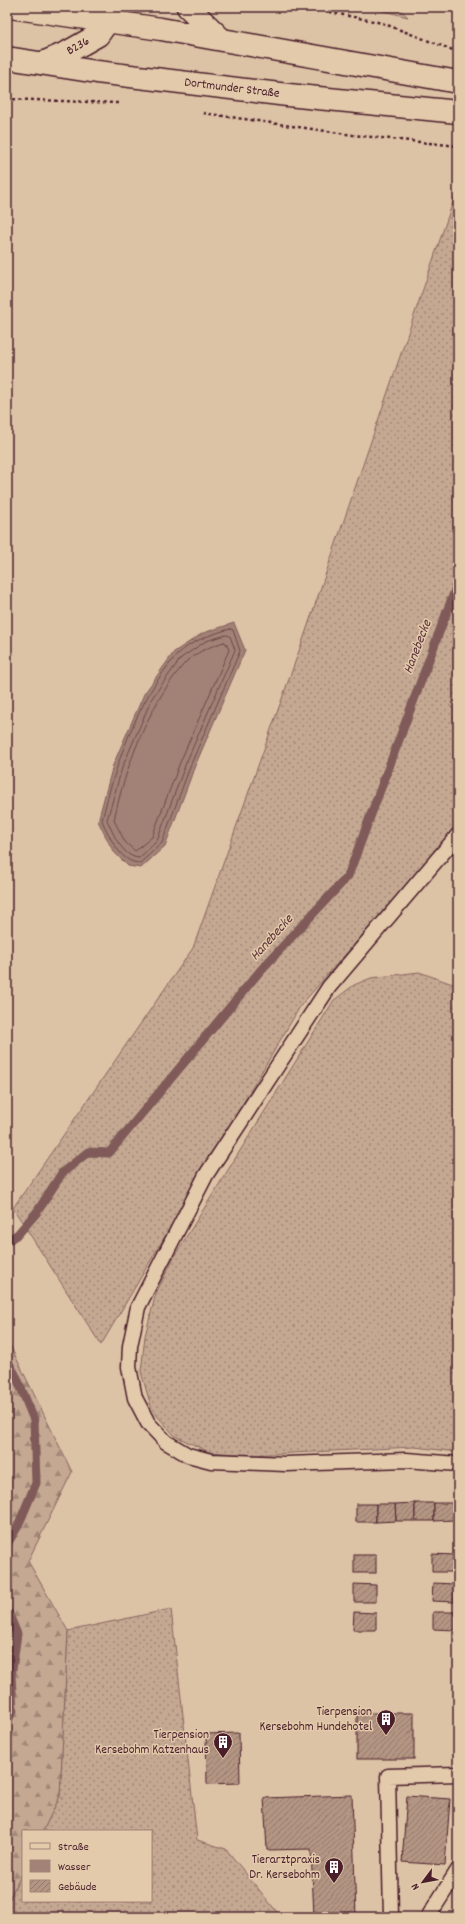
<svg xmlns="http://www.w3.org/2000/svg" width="465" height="1924" font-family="Dekko,sans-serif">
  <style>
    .grass { fill: url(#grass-dots); stroke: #87645e }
    .forest { fill: url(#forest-firs); stroke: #87645e }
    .water { fill: #a28276; stroke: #7f5a58 }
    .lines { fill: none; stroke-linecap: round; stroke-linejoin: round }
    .shore { stroke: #6d4749; stroke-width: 1 }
    .stream { stroke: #7f5a58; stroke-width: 9 }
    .building { fill: url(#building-hatch); stroke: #4a1f2b }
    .lane-casing { stroke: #4a1f2b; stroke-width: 17 }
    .primary-casing { stroke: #4a1f2b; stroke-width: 25 }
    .highway-casing { stroke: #4a1f2b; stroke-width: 25 }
    .path { stroke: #4a1f2b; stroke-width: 2.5; stroke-dasharray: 3 3; stroke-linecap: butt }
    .lane { stroke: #e3caab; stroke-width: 14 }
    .primary { stroke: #e3caab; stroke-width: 22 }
    .highway { stroke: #e3caab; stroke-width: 22 }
    .labels { text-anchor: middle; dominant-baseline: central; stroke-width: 3; stroke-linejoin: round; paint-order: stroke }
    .street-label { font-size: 13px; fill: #4a1f2b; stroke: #e3caab }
    .poi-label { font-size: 13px; fill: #4a1f2b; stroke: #e3caab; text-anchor: end }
    .water-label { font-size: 14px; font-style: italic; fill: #5c333a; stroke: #e3caab }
  </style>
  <defs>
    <pattern id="grass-dots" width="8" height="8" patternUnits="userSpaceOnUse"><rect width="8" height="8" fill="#c4a892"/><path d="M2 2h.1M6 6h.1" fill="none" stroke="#a18877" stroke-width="1.8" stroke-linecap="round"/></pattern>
    <pattern id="forest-firs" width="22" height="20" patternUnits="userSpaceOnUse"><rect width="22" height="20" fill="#c4a892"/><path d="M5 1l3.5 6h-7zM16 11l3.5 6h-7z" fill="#a18877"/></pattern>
    <pattern id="building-hatch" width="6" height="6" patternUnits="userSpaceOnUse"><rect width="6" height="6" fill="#b39583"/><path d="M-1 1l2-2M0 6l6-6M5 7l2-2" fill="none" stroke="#94796b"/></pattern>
  </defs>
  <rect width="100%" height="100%" fill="#ddc3a6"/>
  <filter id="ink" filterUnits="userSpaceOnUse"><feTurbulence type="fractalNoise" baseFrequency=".025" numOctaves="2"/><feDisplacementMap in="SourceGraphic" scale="8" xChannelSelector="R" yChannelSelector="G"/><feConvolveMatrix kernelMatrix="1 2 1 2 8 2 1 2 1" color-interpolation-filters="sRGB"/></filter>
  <g filter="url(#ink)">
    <g class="grass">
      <polygon points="458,187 458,826 301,1005 101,1345 13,1208 193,948 304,637"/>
      <polygon points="419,972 458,986 458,1452 414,1447 251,1455 209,1452 175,1436 152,1410 141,1372 145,1336 156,1293 175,1255 334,1000 354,985 371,978"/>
      <polygon points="171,1609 197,1840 226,1849 281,1917 7,1917 7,1903 23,1871 23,1901 151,1901 151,1831 43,1831 60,1796 68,1631"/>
    </g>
    <g class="forest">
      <polygon points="367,7 397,7 408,17"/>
      <polygon points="7,1339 72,1472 28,1561 68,1631 60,1796 43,1831 23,1831 23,1871 7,1903"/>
    </g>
    <polygon class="water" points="234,623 245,650 195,766 165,846 141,868 128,866 113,851 98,821 113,765 144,694 174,652 203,633"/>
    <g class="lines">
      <g class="shore">
        <path d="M230 629 233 630 240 651 191 764 162 843 140 863C120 863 110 837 102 821 114 767 139 697 176 656 190 641 212 634 230 629Z"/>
        <path d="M227 635 230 636 235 650 186 763 157 841 139 858C122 857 113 833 107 820L122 768 152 698 181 658 206 641Z"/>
        <path d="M224 642 226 643 229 650 181 760 152 837 135 851 125 842 114 820C125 768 149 704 184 664 194 653 211 646 224 642Z"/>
      </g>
      <g class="stream">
        <polyline points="7,1241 18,1234 37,1212 62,1173 88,1152 109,1153 260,971 348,876 458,582"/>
        <polyline points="7,1360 17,1378 34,1420 36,1483 18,1526 7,1544"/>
        <polyline points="7,1610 17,1634 11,1676 13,1711 7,1721"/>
      </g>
    </g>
    <g class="building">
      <rect x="434" y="7" width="24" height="3"/>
      <polygon points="415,1503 415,1521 396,1521 395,1504"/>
      <rect x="415" y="1503" width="19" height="18"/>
      <polygon points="434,1503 454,1503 454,1520 434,1521"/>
      <rect x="356" y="1504" width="20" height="18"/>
      <polygon points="376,1504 395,1504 396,1521 376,1522"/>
      <polygon points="432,1554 455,1555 455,1572 432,1572"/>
      <rect x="354" y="1555" width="22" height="18"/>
      <polygon points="433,1583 455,1584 455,1602 432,1601"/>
      <polygon points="354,1584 376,1585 376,1602 354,1602"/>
      <polygon points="354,1612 376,1613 376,1630 353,1630"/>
      <polygon points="433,1612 455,1612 455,1630 433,1629"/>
      <rect x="357" y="1713" width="57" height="46"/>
      <polygon points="239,1733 240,1783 207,1784 206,1734"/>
      <polygon points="352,1795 356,1917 314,1917 311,1849 267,1850 264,1798"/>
      <polygon points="407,1796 450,1799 445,1865 402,1862"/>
    </g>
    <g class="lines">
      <defs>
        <g id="lane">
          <polyline points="458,835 329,987 206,1175 138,1307 130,1346 129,1367 135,1398 148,1423 166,1442 188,1455 211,1461 286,1464 406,1460 458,1464"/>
          <polyline points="391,1917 388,1776 458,1774"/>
          <polyline points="428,1917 458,1870"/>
        </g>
        <g id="primary">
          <polyline points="10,7 161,29 458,82"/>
          <path id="s1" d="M7 58 97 72 288 95 458 112"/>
          <path id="s2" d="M43 63 68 52 98 35 108 21"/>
        </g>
        <g id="highway">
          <polyline points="67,7 68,14"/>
          <polyline points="188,7 221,39"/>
          <polyline points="108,21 109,7"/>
        </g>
      </defs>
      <use href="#lane" class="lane-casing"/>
      <use href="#primary" class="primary-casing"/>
      <use href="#highway" class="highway-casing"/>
      <g class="path">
        <polyline points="306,7 382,23 458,52"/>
        <polyline points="7,99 118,103"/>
        <polyline points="203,113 353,135 458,146"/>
      </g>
      <use href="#lane" class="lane"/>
      <use href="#primary" class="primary"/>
      <use href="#highway" class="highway"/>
    </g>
  </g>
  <defs>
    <symbol id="building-pin" viewBox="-11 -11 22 30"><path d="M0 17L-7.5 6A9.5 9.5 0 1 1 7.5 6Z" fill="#4a1f2b" stroke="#e3caab"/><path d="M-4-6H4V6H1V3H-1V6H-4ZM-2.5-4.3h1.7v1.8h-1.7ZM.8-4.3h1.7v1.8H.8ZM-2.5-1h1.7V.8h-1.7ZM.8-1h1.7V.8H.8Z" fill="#fff"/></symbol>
  </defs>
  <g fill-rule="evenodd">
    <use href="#building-pin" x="375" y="1708" width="22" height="30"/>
    <use href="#building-pin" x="212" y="1731" width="22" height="30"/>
    <use href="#building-pin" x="323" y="1856" width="22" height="30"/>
  </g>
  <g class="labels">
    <g class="street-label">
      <text stroke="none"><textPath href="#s2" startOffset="39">B236</textPath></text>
      <text stroke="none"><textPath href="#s1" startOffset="227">Dortmunder Straße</textPath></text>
    </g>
    <g class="poi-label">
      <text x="372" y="1712">Tierpension<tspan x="372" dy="15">Kersebohm Hundehotel</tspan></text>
      <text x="209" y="1735">Tierpension<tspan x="209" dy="15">Kersebohm Katzenhaus</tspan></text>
      <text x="320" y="1860">Tierarztpraxis<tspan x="320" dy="15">Dr. Kersebohm</tspan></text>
    </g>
    <g class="water-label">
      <text transform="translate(418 647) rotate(-69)">Hanebecke</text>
      <text transform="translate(272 938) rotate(-48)">Hanebecke</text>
    </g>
  </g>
  <rect width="465" height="1924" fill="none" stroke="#e3caab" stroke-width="24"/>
  <rect x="12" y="12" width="441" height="1900" fill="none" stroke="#4a1f2b" stroke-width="1.5" filter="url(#ink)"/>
  <rect x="22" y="1830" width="130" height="72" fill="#e3caab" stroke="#a68678"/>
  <rect x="30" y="1843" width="20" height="6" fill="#e3caab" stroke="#a68678"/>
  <text x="58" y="1850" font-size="12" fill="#4a1f2b">Straße</text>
  <rect x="30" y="1860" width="20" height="12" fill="#a28276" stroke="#a68678"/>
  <text x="58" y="1870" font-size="12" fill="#4a1f2b">Wasser</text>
  <rect x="30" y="1880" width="20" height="12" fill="url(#building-hatch)" stroke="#a68678"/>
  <text x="58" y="1890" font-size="12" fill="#4a1f2b">Gebäude</text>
  <g transform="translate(423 1882) rotate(238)" stroke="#e3caab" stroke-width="3" paint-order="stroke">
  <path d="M0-3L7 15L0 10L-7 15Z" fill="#4a1f2b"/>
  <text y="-6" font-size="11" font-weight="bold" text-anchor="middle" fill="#4a1f2b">N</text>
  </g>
</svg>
